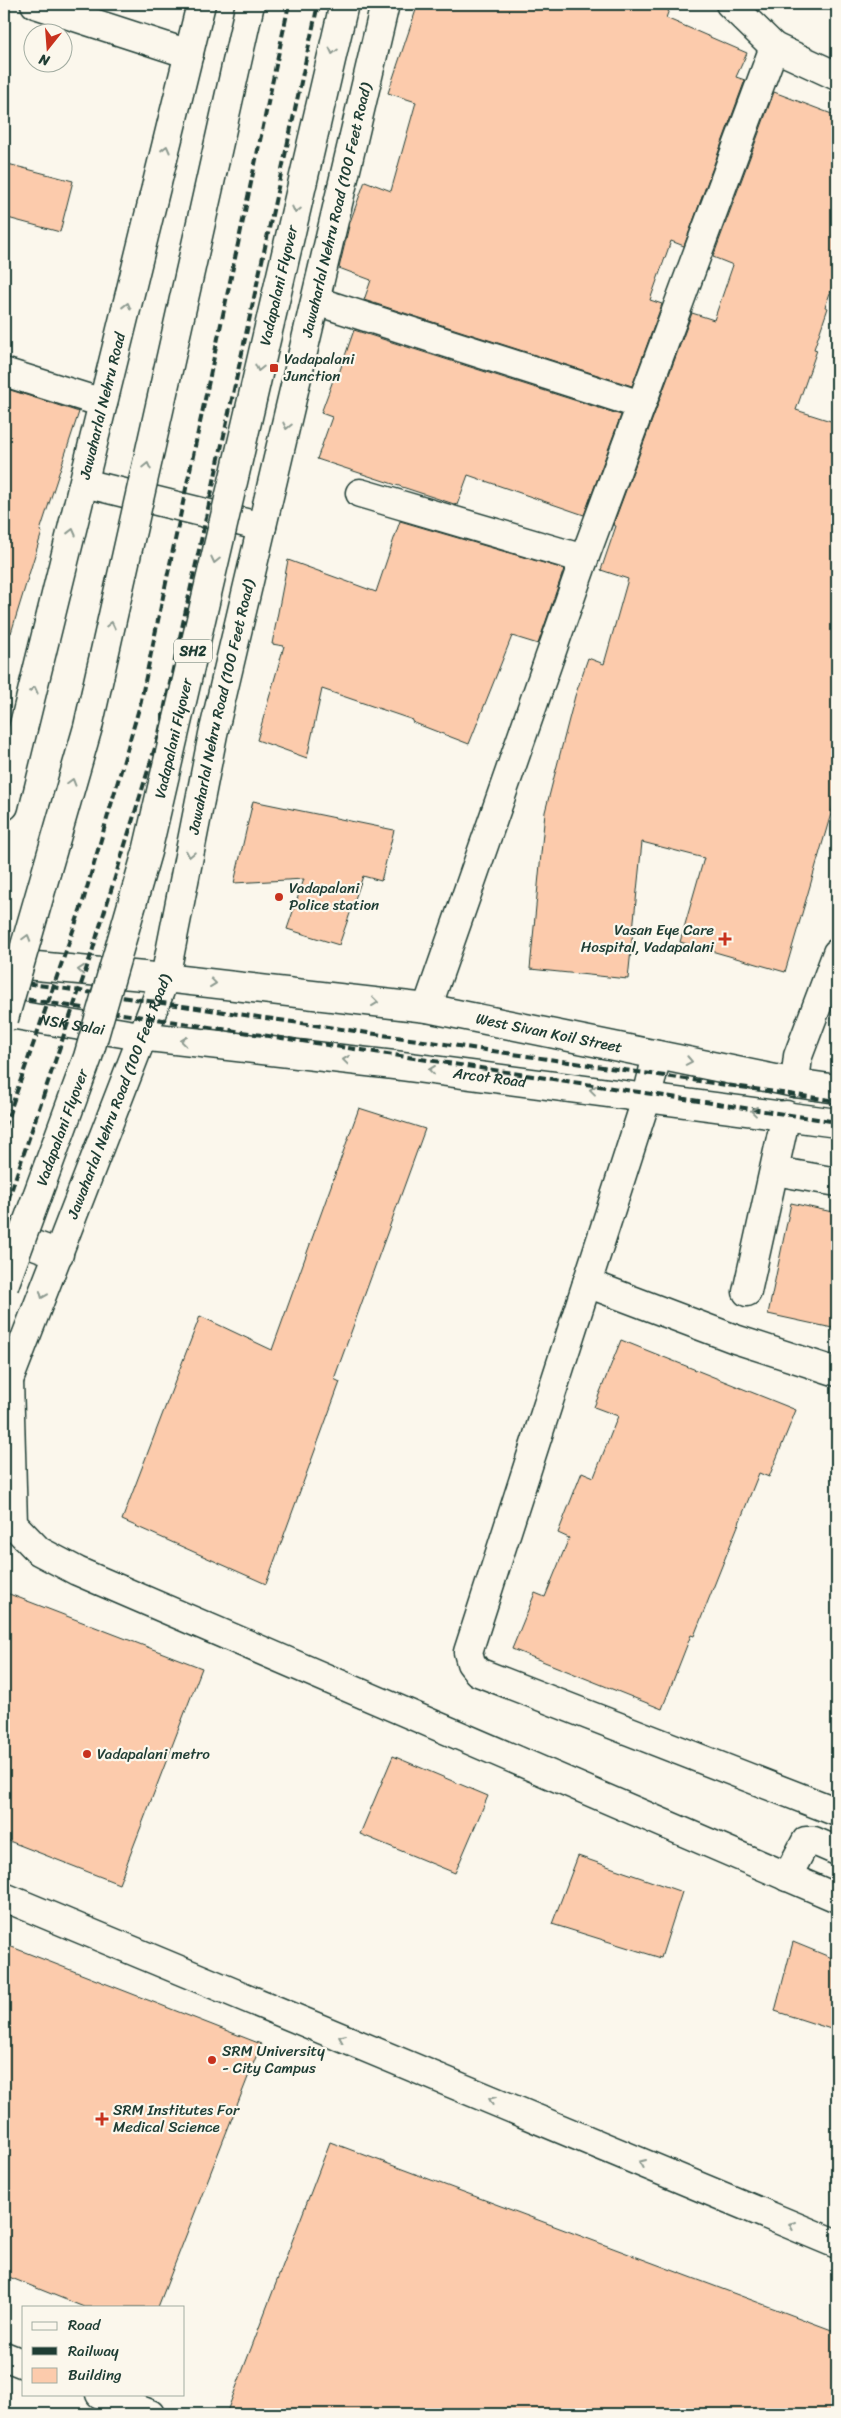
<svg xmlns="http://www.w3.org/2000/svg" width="841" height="2418" font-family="Sriracha,sans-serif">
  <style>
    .building { fill: #fccbac; stroke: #1f3d34 }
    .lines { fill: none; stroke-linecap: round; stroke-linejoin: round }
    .minor-casing { stroke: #1f3d34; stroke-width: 31 }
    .major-casing { stroke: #1f3d34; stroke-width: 31 }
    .minor { stroke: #fbf7ec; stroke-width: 28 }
    .major { stroke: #fbf7ec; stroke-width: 28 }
    .rail { stroke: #1f3d34; stroke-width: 4; stroke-dasharray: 8 4; stroke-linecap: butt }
    .major-bridge-casing { stroke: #1f3d34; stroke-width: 31; stroke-linecap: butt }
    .major-bridge { stroke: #fbf7ec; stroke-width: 28 }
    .oneway { stroke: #8d9a90 }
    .poi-dot { fill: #c8321e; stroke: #fbf7ec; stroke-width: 2 }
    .labels { text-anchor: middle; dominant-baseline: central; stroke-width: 4.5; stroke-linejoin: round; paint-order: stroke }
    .shield { fill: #fbf7ec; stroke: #61756b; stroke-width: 1 }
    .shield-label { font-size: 14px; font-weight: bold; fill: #1f3d34 }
    .street-label { font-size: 15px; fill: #1f3d34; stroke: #fbf7ec }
    .poi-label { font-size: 15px; fill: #1f3d34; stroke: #fbf7ec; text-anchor: start }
  </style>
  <rect width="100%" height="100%" fill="#fbf7ec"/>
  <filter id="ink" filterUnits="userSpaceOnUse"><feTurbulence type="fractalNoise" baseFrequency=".02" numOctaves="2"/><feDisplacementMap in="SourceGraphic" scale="10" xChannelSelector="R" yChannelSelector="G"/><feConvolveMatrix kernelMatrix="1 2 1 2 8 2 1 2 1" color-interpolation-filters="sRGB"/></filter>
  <g filter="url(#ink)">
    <g class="building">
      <polygon points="418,4 671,4 666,18 747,53 736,77 745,80 684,246 671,241 650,300 662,304 632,386 364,300 371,280 339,268 350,222 365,181 391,191 416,102 388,93"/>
      <polygon points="774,92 837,116 837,274 825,307 828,308 814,349 817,350 796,410 837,423 837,793 785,972 680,942 704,858 642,842 628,979 530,969 545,812 575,696 588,658 604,664 628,579 601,570 616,526 613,525 692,313 714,320 733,265 713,257"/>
      <polygon points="4,163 73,181 60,232 4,217"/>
      <polygon points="354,330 621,415 584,515 468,475 457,505 317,459 332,417 321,413 335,375 338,376"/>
      <polygon points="4,388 79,412 40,531 42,532 11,633 4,632"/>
      <polygon points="400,521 564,569 538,644 512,636 469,744 412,722 413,720 322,689 307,758 257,740 284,646 272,644 288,560 376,592"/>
      <polygon points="253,801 394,830 381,881 363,876 339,945 287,929 304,879 234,883"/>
      <polygon points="359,1108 425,1129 334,1379 340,1382 266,1584 122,1520 200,1316 272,1350"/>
      <polygon points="791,1203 837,1213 837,1329 768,1314"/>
      <polygon points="621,1340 796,1410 769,1477 759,1473 694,1636 691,1635 662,1709 512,1649 535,1593 545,1597 569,1538 558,1533 582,1472 594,1477 618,1416 594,1407"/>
      <polygon points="4,1592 202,1668 119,1884 4,1839"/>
      <polygon points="393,1756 488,1796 455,1873 360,1834"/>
      <polygon points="578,1856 682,1892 661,1958 552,1924"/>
      <polygon points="793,1942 837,1960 837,2031 775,2011"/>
      <polygon points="4,1944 261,2044 158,2307 84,2307 4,2275"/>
      <polygon points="330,2142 837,2332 837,2414 226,2414"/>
    </g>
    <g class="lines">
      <defs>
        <g id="minor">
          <polyline points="35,4 189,54"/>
          <polyline points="730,4 774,47 837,76"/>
          <polyline points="316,301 641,405"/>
          <polyline points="4,372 103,403"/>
          <polyline points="84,483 262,527"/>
          <polyline points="360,493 584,559"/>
          <path id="s1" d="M4 806 201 4"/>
          <polyline points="427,1008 584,559 774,47"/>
          <polyline points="657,1055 647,1097 468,1652 471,1663 478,1672 837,1812"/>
          <polyline points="795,1083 798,1056 837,953"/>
          <polyline points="775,1171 837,1182"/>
          <polyline points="4,1234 59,1254"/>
          <polyline points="587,1283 735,1339 837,1372"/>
          <polyline points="747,1292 786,1115"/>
          <polyline points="9,1380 13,1524 39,1551 77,1571 837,1898"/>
          <path id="s2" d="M4 1393 165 978 213 734 385 4"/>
          <polyline points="787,1877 806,1841 814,1841 837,1851"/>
          <polyline points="4,1897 837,2244"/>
          <polyline points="4,2356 24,2364"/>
          <polyline points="100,2394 150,2414"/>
        </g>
        <g id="major">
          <path id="s3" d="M4 963 165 978 427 1008 795 1083 837 1089"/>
          <path id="s4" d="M4 1013 140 1036 394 1065 837 1123"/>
        </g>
      </defs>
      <use href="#minor" class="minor-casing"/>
      <use href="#major" class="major-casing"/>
      <use href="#minor" class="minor"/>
      <use href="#major" class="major"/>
      <g class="rail">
        <polyline points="4,980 837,1101"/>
        <polyline points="4,996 837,1122"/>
        <polyline points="4,1128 82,905 140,705 289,4"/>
        <polyline points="4,1212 92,952 158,738 318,4"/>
      </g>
      <defs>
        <g id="major-bridge">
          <polyline points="4,1019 88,727 250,4"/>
          <path id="s5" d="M4 1286 88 1057 147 852 344 4"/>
        </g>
      </defs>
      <use href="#major-bridge" class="major-bridge-casing"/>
      <use href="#major-bridge" class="major-bridge"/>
    </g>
    <defs><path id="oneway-chevron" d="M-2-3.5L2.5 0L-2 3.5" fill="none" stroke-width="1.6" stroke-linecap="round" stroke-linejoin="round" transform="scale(1.25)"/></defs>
    <g class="oneway">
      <use href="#oneway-chevron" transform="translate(333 51) rotate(103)"/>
      <use href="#oneway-chevron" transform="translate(166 149) rotate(-76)"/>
      <use href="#oneway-chevron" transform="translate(296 210) rotate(103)"/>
      <use href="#oneway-chevron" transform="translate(127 306) rotate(-76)"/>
      <use href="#oneway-chevron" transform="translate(259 368) rotate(103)"/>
      <use href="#oneway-chevron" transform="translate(287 426) rotate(103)"/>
      <use href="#oneway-chevron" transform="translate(147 466) rotate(-77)"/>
      <use href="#oneway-chevron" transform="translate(72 532) rotate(-76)"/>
      <use href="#oneway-chevron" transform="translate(215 560) rotate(103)"/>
      <use href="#oneway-chevron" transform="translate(111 625) rotate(-77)"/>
      <use href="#oneway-chevron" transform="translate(34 690) rotate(-76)"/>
      <use href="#oneway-chevron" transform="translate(72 782) rotate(-74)"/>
      <use href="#oneway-chevron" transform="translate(190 854) rotate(101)"/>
      <use href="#oneway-chevron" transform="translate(27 938) rotate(-74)"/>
      <use href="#oneway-chevron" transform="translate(81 970) rotate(-175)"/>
      <use href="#oneway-chevron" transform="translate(213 983) rotate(7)"/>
      <use href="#oneway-chevron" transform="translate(375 1002) rotate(7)"/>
      <use href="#oneway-chevron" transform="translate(184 1041) rotate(-173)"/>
      <use href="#oneway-chevron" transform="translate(346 1060) rotate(-173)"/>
      <use href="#oneway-chevron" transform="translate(689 1061) rotate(11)"/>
      <use href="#oneway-chevron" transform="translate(432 1070) rotate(-173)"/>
      <use href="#oneway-chevron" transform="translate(593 1090) rotate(-173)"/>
      <use href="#oneway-chevron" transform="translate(754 1111) rotate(-173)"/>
      <use href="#oneway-chevron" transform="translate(43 1295) rotate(112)"/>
      <use href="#oneway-chevron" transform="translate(342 2038) rotate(-157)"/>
      <use href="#oneway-chevron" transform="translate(492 2100) rotate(-157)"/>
      <use href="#oneway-chevron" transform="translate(642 2163) rotate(-157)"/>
      <use href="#oneway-chevron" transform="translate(792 2225) rotate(-157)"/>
    </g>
  </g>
  <g class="poi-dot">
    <rect x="269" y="363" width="10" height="10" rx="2.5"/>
    <circle cx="279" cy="897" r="5"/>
    <path d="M722.5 931.5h5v5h5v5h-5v5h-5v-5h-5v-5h5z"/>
    <circle cx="87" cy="1754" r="5"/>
    <circle cx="212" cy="2060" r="5"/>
    <path d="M99.5 2111.5h5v5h5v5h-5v5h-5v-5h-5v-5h5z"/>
  </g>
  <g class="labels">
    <rect class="shield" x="174" y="639.5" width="38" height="23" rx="4"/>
    <g class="shield-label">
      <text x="193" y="651">SH2</text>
    </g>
    <g class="street-label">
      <text stroke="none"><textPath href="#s2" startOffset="1232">Jawaharlal Nehru Road (100 Feet Road)</textPath></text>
      <text stroke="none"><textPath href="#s5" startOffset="1039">Vadapalani Flyover</textPath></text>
      <text stroke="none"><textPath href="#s1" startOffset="412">Jawaharlal Nehru Road</textPath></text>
      <text stroke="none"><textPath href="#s2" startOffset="722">Jawaharlal Nehru Road (100 Feet Road)</textPath></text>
      <text stroke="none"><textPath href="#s5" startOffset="574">Vadapalani Flyover</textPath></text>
      <text stroke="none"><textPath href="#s4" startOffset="69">NSK Salai</textPath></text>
      <text stroke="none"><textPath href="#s3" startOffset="550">West Sivan Koil Street</textPath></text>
      <text stroke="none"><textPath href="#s4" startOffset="490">Arcot Road</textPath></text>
      <text stroke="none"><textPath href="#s2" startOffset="318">Jawaharlal Nehru Road (100 Feet Road)</textPath></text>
      <text stroke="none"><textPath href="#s5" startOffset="169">Vadapalani Flyover</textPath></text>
    </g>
    <g class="poi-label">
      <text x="284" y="359">Vadapalani<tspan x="284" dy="17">Junction</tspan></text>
      <text x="289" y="888">Vadapalani<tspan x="289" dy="17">Police station</tspan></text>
      <text x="714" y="930" text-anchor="end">Vasan Eye Care<tspan x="714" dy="17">Hospital, Vadapalani</tspan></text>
      <text x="97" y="1754">Vadapalani metro</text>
      <text x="222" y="2051">SRM University<tspan x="222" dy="17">- City Campus</tspan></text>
      <text x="113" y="2110">SRM Institutes For<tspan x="113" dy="17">Medical Science</tspan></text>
    </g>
  </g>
  <rect width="841" height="2418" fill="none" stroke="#fbf7ec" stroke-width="20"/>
  <rect x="10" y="10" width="821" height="2398" fill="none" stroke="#1f3d34" stroke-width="2" filter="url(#ink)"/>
  <rect x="22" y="2306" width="162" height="90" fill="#fbf7ec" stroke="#a3ada2"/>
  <rect x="32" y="2322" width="25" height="8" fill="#fbf7ec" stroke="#a3ada2"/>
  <text x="68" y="2330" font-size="15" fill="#1f3d34">Road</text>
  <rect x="32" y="2347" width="25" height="8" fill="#1f3d34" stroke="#a3ada2"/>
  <text x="68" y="2356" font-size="15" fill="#1f3d34">Railway</text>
  <rect x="32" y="2368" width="25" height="15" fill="#fccbac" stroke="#a3ada2"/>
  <text x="68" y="2380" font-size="15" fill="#1f3d34">Building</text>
  <g transform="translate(48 48) rotate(197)"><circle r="24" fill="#fbf7ec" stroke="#a3ada2"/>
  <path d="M0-4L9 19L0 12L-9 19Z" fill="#c8321e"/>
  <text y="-8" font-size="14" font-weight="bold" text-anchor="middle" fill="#1f3d34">N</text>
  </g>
</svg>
